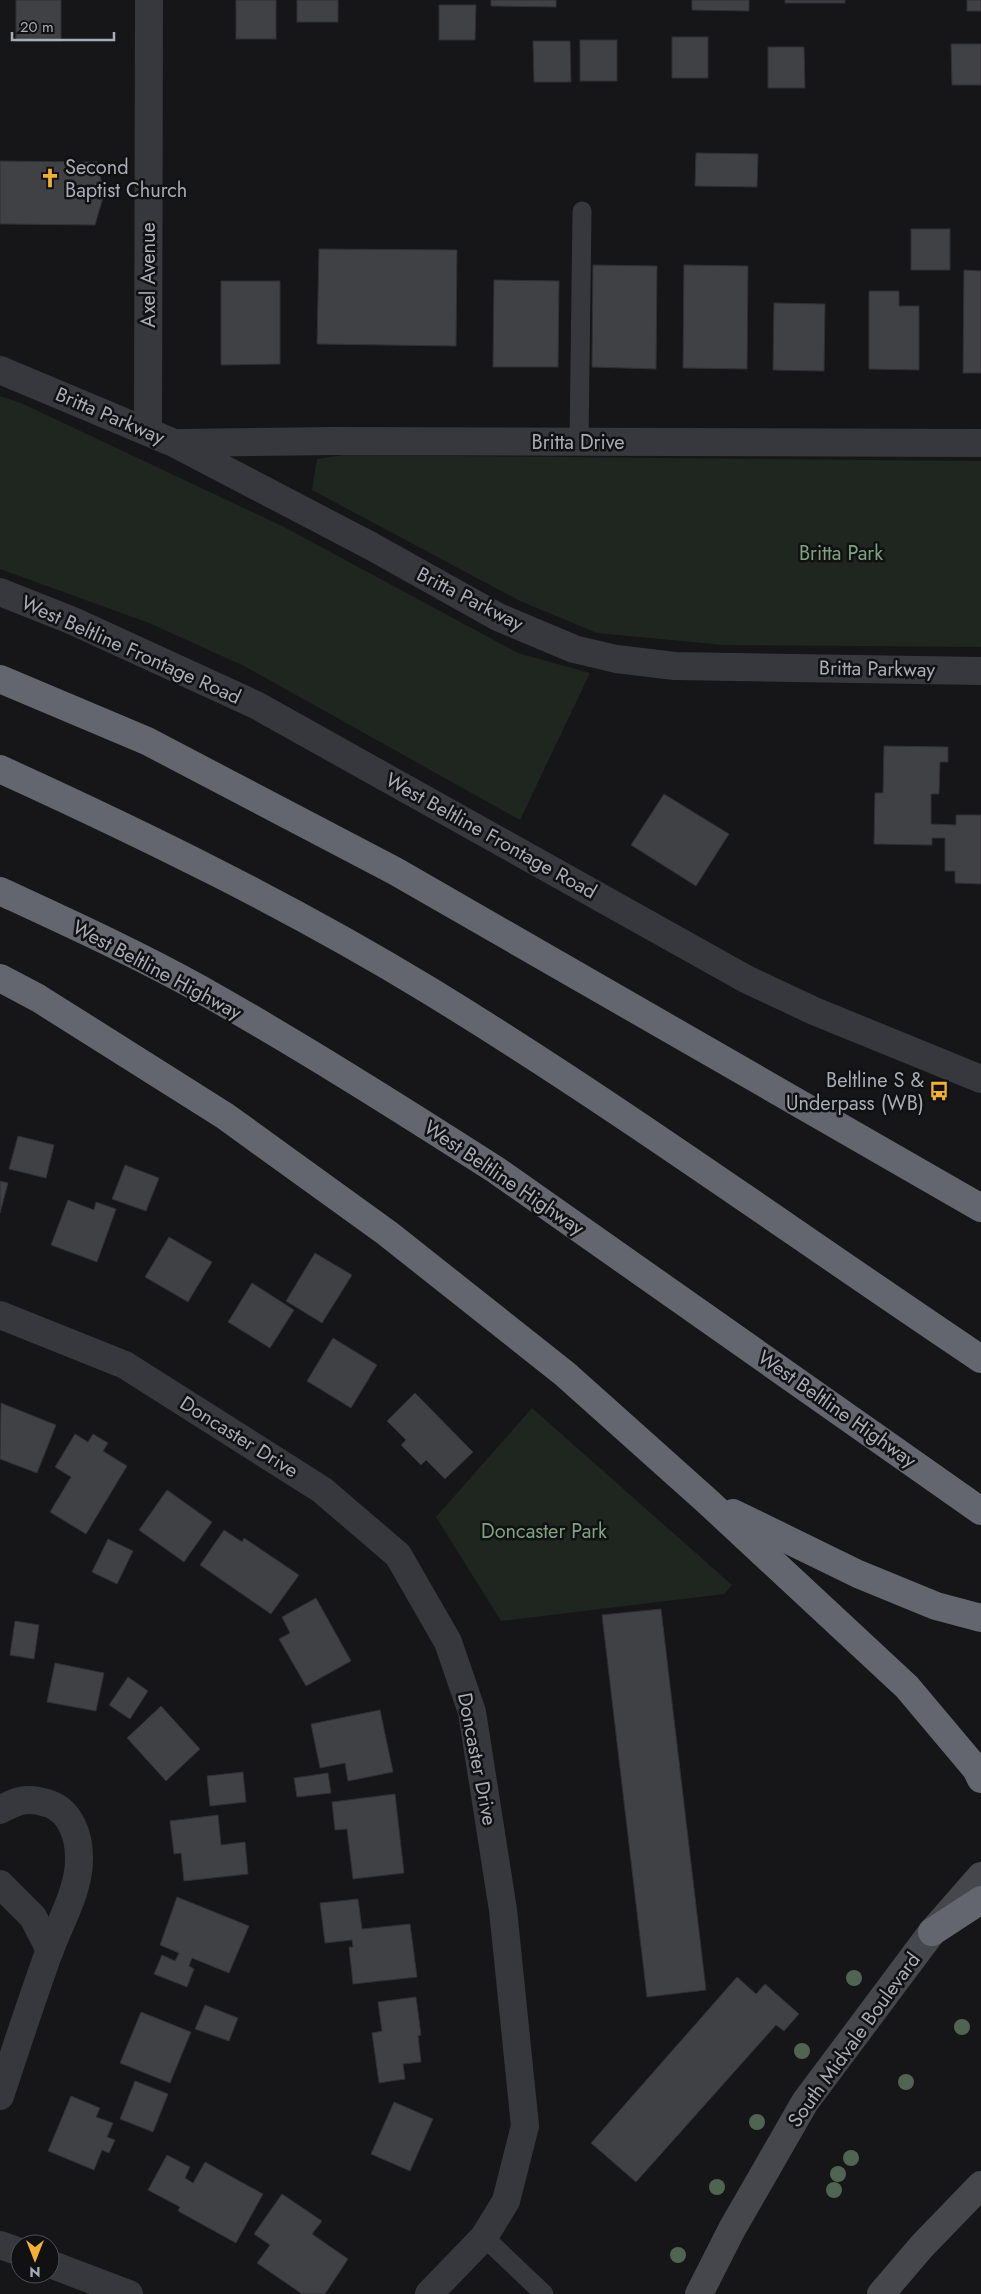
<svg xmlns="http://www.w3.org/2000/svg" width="981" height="2294" font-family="Jost,sans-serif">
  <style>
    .green { fill: #1e261f }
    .building { fill: #404145; stroke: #303034 }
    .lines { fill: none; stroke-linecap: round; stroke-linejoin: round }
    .service { stroke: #37383d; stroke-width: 19 }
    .minor { stroke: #37383d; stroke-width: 28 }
    .tertiary { stroke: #37383d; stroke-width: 28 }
    .secondary { stroke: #45474d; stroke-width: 28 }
    .motorway { stroke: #63666e; stroke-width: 28 }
    .tree { fill: #506452 }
    .labels { text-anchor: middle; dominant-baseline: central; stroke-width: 5; stroke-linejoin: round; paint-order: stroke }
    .poi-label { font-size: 20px; fill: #a8adb8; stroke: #111113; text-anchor: start }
    .street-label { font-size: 20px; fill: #a8adb8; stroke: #111113 }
    .park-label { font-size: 20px; fill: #7fa381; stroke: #111113 }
  </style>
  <rect width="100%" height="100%" fill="#161618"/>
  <g class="green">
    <polygon points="0,396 21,403 284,527 518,653 590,673 520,820 244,666 149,623 0,569"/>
    <polygon points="343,455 981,461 981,647 723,645 597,633 520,601 312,490 317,459"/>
    <polygon points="532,1408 732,1585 724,1594 501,1621 436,1517"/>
  </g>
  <g class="building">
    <rect x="16" y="0" width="45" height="41"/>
    <rect x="236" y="0" width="40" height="39"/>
    <rect x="297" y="0" width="41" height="22"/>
    <polygon points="491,0 556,0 556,7 491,6"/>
    <polygon points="692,0 749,0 749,11 692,10"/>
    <rect x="785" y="0" width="60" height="3"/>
    <rect x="967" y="0" width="14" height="11"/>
    <polygon points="439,5 476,5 475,40 439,40"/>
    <rect x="672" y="37" width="36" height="41"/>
    <rect x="580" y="40" width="37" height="41"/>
    <polygon points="533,41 570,41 571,82 534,82"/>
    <polygon points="951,44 981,44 981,85 952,85"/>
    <polygon points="768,47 804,47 805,88 768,88"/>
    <polygon points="696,153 758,154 757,187 695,186"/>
    <polygon points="0,161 97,162 104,194 95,225 0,224"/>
    <rect x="911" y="229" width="39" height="41"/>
    <polygon points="319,249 457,250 456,346 317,344"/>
    <polygon points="593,265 657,266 656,369 592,367"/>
    <polygon points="684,265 748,266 747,369 683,368"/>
    <polygon points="964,270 981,271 981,373 963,373"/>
    <polygon points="494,280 559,281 558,367 493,367"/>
    <polygon points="221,281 280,281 280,364 221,365"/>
    <polygon points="869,291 899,291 899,306 919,306 919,370 869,369"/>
    <polygon points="774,303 825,304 824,371 773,370"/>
    <polygon points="884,746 948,747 948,762 940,762 939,794 931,794 931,824 956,825 956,815 981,815 981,884 955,883 955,871 945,871 945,838 932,838 932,845 874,844 875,793 883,793"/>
    <polygon points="664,794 729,834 696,886 631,845"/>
    <polygon points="18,1136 54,1145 46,1178 9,1169"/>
    <polygon points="125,1165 159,1178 146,1211 112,1199"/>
    <polygon points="0,1181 8,1183 0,1213"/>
    <polygon points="68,1200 94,1210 96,1202 116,1209 97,1262 51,1245"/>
    <polygon points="169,1237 212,1262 188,1302 145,1277"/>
    <polygon points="315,1253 352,1275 322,1323 286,1301"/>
    <polygon points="252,1283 294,1310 270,1348 228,1322"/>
    <polygon points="333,1338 377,1365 351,1408 307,1381"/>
    <polygon points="415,1393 473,1452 445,1479 426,1460 421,1465 401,1445 406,1440 387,1421"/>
    <polygon points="1,1403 56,1425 37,1473 0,1459"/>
    <polygon points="75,1434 88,1442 93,1434 108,1443 103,1451 127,1466 86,1534 50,1512 71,1477 55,1467"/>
    <polygon points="167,1490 212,1522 184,1562 139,1530"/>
    <polygon points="224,1530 242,1542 244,1538 299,1575 271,1614 200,1565"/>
    <polygon points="108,1539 133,1551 117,1584 92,1572"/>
    <polygon points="316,1598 351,1661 306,1686 279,1639 290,1633 282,1617"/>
    <polygon points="661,1609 706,1990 647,1997 602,1615"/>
    <polygon points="15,1621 39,1625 34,1659 10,1655"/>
    <polygon points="55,1663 104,1673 96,1711 47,1702"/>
    <polygon points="128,1677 148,1691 130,1719 109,1705"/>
    <polygon points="161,1706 200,1749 166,1781 127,1738"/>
    <polygon points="380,1710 393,1772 348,1781 345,1763 320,1768 311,1724"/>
    <polygon points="243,1772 246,1802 210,1806 207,1776"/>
    <polygon points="328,1773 331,1793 297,1797 294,1778"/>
    <polygon points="395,1794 404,1873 353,1879 347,1829 335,1830 332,1802"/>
    <polygon points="218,1815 221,1845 245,1842 248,1874 184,1881 181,1853 174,1854 170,1821"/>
    <polygon points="177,1897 249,1926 229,1973 192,1958 189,1966 194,1969 187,1987 154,1974 162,1955 175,1961 179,1953 160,1945"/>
    <polygon points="358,1899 362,1929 410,1924 417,1977 353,1984 349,1947 353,1947 352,1940 325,1943 320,1903"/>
    <polygon points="737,1977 756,1994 765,1984 799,2014 784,2031 776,2025 636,2182 591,2143"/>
    <polygon points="416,1997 421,2035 418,2036 421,2062 403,2064 405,2079 379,2083 372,2033 382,2031 378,2002"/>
    <polygon points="205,2005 238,2018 229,2041 195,2029"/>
    <polygon points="141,2012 191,2032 170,2083 120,2063"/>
    <polygon points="135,2081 168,2094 153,2132 120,2119"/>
    <polygon points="71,2096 100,2108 96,2117 113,2123 107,2137 115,2140 109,2153 102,2150 94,2170 48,2151"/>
    <polygon points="394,2102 433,2119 410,2171 371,2154"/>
    <polygon points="167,2155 190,2167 185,2178 193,2183 205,2162 263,2194 236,2243 178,2211 180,2207 148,2190"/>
    <polygon points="282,2194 322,2221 312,2234 348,2259 325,2294 302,2294 257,2263 270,2245 254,2234"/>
  </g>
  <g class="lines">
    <g class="service">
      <polyline points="579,442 582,211"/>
      <polyline points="484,2237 544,2294"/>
    </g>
    <g class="minor">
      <polyline points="0,370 174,443 371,546 498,617 574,649 616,659 675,666 981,671"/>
      <polyline points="148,431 149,0"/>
      <polyline points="178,443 334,441 981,443"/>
      <polyline points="0,1315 125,1365 322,1490 398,1555 448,1642 472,1712 503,1910 525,2126 506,2201 484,2237 429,2294"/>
      <path d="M0 1810C19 1799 29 1797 50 1804 71 1812 79 1837 79 1857 80 1889 60 1922 49 1952 32 1999 16 2048 0 2096"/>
      <polyline points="0,1884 33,1917 50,1950"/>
      <polyline points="0,2245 20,2252"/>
      <polyline points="50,2264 129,2294"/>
    </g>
    <polyline class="tertiary" points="0,592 73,621 256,705 746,979 814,1011 981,1079"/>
    <g class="secondary">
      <polyline points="699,2294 732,2229 805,2102 932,1932 981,1876"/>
      <polyline points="881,2294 922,2246 981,2185"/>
    </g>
    <g class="motorway">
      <polyline points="0,679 147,741 395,871 981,1208"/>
      <path d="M0 769C147 836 292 907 430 991 618 1106 797 1236 981 1359"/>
      <path d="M0 891C67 922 135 953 200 989 301 1046 399 1108 496 1170L981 1511"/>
      <polyline points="0,978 38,998 225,1116 387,1233 565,1374 707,1501 907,1687 976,1769 981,1779"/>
      <polyline points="733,1513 858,1574 936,1606 981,1618"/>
      <polyline points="932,1932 981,1900"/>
    </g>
  </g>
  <g class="tree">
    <circle cx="854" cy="1978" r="8"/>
    <circle cx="962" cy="2027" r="8"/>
    <circle cx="802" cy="2051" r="8"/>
    <circle cx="906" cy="2082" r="8"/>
    <circle cx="757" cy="2122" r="8"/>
    <circle cx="851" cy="2158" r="8"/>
    <circle cx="838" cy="2174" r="8"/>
    <circle cx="717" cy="2187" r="8"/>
    <circle cx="834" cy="2190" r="8"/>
    <circle cx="678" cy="2255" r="8"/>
  </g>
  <defs>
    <symbol id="church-bare" viewBox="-9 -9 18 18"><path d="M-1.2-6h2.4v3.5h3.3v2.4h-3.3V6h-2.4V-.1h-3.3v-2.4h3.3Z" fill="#f2b134" stroke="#111113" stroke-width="2.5" paint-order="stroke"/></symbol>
    <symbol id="bus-bare" viewBox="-9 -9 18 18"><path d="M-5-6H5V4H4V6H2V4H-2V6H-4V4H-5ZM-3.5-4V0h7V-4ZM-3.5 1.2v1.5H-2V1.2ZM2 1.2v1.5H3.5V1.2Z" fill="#f2b134" stroke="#111113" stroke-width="2.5" paint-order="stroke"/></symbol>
  </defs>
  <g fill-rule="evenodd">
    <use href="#church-bare" x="36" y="164" width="28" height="28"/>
    <use href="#bus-bare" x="925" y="1077" width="28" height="28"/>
  </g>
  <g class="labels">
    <g class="poi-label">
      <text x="65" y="167">Second<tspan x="65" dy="23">Baptist Church</tspan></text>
      <text x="924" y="1080" text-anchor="end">Beltline S &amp;<tspan x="924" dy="23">Underpass (WB)</tspan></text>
    </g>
    <g class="street-label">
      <text transform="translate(148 275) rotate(-90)">Axel Avenue</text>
      <text transform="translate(110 416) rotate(23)">Britta Parkway</text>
      <text x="578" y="442">Britta Drive</text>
      <text transform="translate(470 599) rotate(27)">Britta Parkway</text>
      <text transform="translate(131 650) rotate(24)">West Beltline Frontage Road</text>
      <text transform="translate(877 669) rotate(1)">Britta Parkway</text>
      <text transform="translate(491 836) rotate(29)">West Beltline Frontage Road</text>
      <text transform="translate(157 970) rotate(28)">West Beltline Highway</text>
      <text transform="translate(504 1178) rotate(34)">West Beltline Highway</text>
      <text transform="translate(837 1409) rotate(35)">West Beltline Highway</text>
      <text transform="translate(239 1437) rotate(32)">Doncaster Drive</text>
      <text transform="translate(477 1759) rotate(79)">Doncaster Drive</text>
      <text transform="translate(854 2040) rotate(-54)">South Midvale Boulevard</text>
    </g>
    <g class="park-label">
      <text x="841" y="553">Britta Park</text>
      <text x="544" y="1531">Doncaster Park</text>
    </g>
  </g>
  <g transform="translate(35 2259) rotate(180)"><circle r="24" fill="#111113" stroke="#4d4f55"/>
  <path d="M0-4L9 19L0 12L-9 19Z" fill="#f2b134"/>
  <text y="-8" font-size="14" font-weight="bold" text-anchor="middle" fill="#a8adb8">N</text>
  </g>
  <path d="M12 32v8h102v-8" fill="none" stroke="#a8adb8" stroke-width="2.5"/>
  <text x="20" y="32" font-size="15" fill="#a8adb8" stroke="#111113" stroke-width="4" paint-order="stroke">20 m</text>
</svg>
